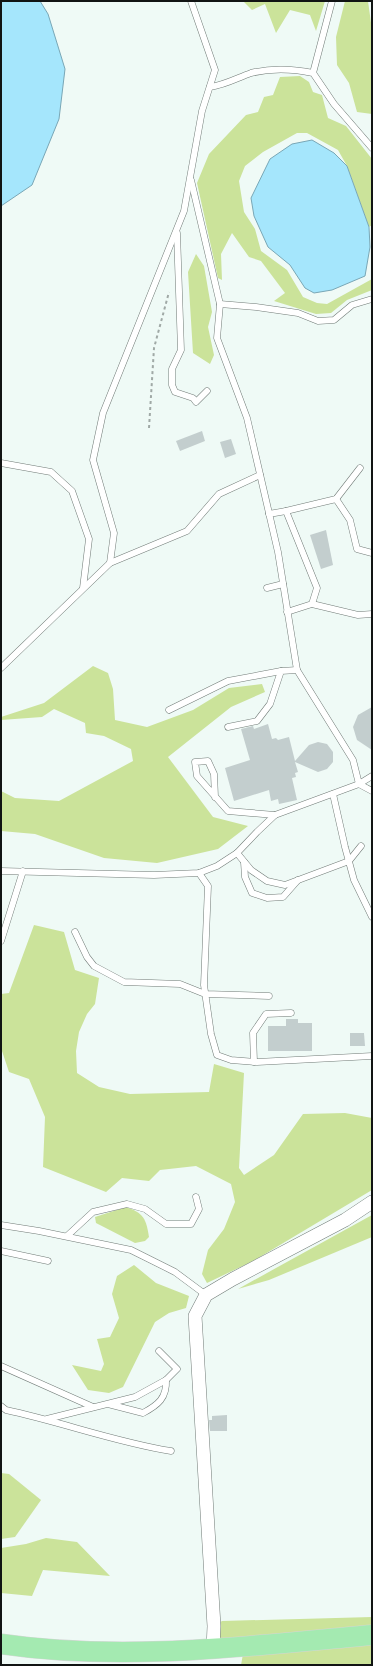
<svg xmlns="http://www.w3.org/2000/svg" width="373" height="1666" font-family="Commissioner,sans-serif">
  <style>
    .green { fill: #cbe39a }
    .water { fill: #a5e6fc; stroke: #79a7b6 }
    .building { fill: #c3cece }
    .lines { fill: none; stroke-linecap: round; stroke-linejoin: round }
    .lane-casing { stroke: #717b77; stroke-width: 7 }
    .street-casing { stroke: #717b77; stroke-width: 14 }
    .primary-casing { stroke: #d4d5d5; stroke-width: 21 }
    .path { stroke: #a0a9a6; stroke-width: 2; stroke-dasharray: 3 3; stroke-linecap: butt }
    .lane { stroke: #fff; stroke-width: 6 }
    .street { stroke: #fff; stroke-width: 13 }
    .primary { stroke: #a4eab1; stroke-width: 20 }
  </style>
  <rect width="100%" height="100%" fill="#effaf6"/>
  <g class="green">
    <polygon points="243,1 325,1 316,31 310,15 290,10 276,33 265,4 252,10"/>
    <polygon points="345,1 368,1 372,30 372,114 357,112 349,83 337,65 336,37"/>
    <polygon points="300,76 309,82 313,92 322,95 328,118 346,126 372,159 372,225 369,227 347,166 338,150 307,133 297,133 263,152 245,166 239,181 244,212 255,229 261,251 287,270 303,297 317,303 327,304 372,279 372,290 347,300 331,313 316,314 274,301 285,293 261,261 249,257 232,233 221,254 222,280 218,278 197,183 209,154 246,115 258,112 264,97 273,95 280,77"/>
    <polygon points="196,254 204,266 212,312 208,327 214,355 210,364 193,353 188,272"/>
    <polygon points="93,666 108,673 113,689 115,720 147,727 193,710 229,688 262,684 265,692 231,707 168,757 213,817 248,826 218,849 157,863 104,858 35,834 1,831 1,791 15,798 59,801 133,761 131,749 104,736 86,733 85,723 54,709 42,717 1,720 1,717 44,703"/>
    <polygon points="34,925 64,932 75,970 99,978 95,1004 87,1014 79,1032 76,1051 77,1073 99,1087 130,1094 209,1092 214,1064 244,1073 239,1168 244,1175 274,1155 303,1114 345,1113 372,1118 372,1190 253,1261 207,1283 202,1274 208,1250 224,1229 235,1202 231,1184 196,1166 160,1170 149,1181 122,1178 106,1192 43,1167 45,1117 29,1079 9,1072 1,1048 1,994 9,993"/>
    <path d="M126 1207C144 1213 146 1219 149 1237L145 1241 135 1243 96 1223 95 1217Z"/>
    <polygon points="372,1215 372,1237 269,1280 238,1289"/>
    <polygon points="134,1265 156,1283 189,1296 186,1308 169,1313 155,1322 123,1387 109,1393 88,1390 72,1365 101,1371 104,1364 97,1339 110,1337 119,1318 112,1294 117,1276"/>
    <polygon points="1,1473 9,1474 41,1500 15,1537 1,1539"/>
    <polygon points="46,1538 77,1542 110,1576 43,1570 32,1596 1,1593 1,1548 26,1544"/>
    <polygon points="372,1617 372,1635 213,1649 214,1626 222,1621"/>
    <polygon points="372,1639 372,1665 241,1665 243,1654"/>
  </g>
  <g class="water">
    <polygon points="1,1 40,1 48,14 65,69 59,119 32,185 1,206"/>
    <polygon points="312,140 334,153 347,166 369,227 370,247 365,276 332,290 314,293 305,288 290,265 268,247 254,216 251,198 270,159 292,144"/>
  </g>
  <g class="building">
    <polygon points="202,431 205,441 180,451 176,441"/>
    <polygon points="231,439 236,454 225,458 220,442"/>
    <polygon points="326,530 333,565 321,569 310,535"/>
    <polygon points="372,707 372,750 357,740 353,727 358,715"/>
    <polygon points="268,724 272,739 276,738 278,740 289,737 295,761 309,745 318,742 327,744 333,752 333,762 327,769 318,772 295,762 298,772 295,773 296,777 292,778 297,800 279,804 278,799 271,801 269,790 234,801 225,768 250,760 241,729 253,726 254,729"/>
    <polygon points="286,1019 298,1019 298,1023 312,1023 312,1051 268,1051 268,1026 286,1026"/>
    <polygon points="350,1033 364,1033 365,1046 350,1046"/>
    <polygon points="227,1415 227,1431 210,1431 209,1420 212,1420 212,1416"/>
  </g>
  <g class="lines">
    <defs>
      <g id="lane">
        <polyline points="313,73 332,1"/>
        <path d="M210 87C225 85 237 78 251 73 271 68 294 69 313 73L334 104 372 148"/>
        <polyline points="191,180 220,304 217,338 247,418 278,552 297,670 353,760 359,784 372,776"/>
        <polyline points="177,233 181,350 172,369 172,385 175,392 193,398 196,402 207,391"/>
        <polyline points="220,304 256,307 298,313 318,321 334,320 352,305 372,299"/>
        <polyline points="1,463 51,472 72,491 89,539 83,588"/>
        <polyline points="336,499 350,520 357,549 372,553"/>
        <polyline points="286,511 336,499 360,468"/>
        <polyline points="269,514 286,511 317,588 312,604"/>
        <polyline points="110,563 187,531 219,494 260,475"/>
        <polyline points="267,588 283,584"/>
        <polyline points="287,612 312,604 358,615 372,614"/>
        <polyline points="1,668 110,563 114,533 93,460 103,413 184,211 202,111 215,70 191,1"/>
        <polyline points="169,710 228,681 281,671"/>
        <polyline points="228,727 257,721 270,704 281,671 297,670"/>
        <polyline points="333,794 345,847 354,880 372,917"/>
        <polyline points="215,797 214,774 208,761 195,762 197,776 228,811 275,815"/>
        <polyline points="237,853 251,870 267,881 285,885 349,861 361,846"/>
        <polyline points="244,862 245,877 252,893 267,898 283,897 298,880"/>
        <polyline points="1,871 154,875 199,873 217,866 237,853 257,832 275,815 359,784 372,791"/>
        <polyline points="199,873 208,886 204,985 211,1034 217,1055 231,1060 257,1062 372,1056"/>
        <polyline points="75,932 87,957 94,966 124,982 180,984 205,994 269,996"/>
        <polyline points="1,941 23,871"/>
        <polyline points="254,1062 253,1033 266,1014 291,1013"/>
        <polyline points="1,1225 39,1231 131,1250 175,1272 206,1295"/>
        <polyline points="67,1236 93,1212 127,1204 145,1209 166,1224 191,1224 199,1209 196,1197"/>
        <polyline points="1,1251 48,1261"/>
        <polyline points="159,1351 177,1369 166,1380"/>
        <polyline points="1,1366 93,1407"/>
        <path d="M1 1406 6 1410C62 1422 115 1442 171 1451"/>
        <path d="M47 1419 135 1397 166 1380C167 1398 158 1405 143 1413L108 1404"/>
      </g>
      <polyline id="street" points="213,1649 214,1626 195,1316 206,1295 233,1279 345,1220 372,1202"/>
      <path id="primary" d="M1 1644C124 1662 249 1646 372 1635"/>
    </defs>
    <use href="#lane" class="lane-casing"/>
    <use href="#street" class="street-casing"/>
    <use href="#primary" class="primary-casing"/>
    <polyline class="path" points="149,428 154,348 169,292"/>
    <use href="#lane" class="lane"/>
    <use href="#street" class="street"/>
    <use href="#primary" class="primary"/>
  </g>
  <rect width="373" height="1666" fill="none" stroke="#111413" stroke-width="4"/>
</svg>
